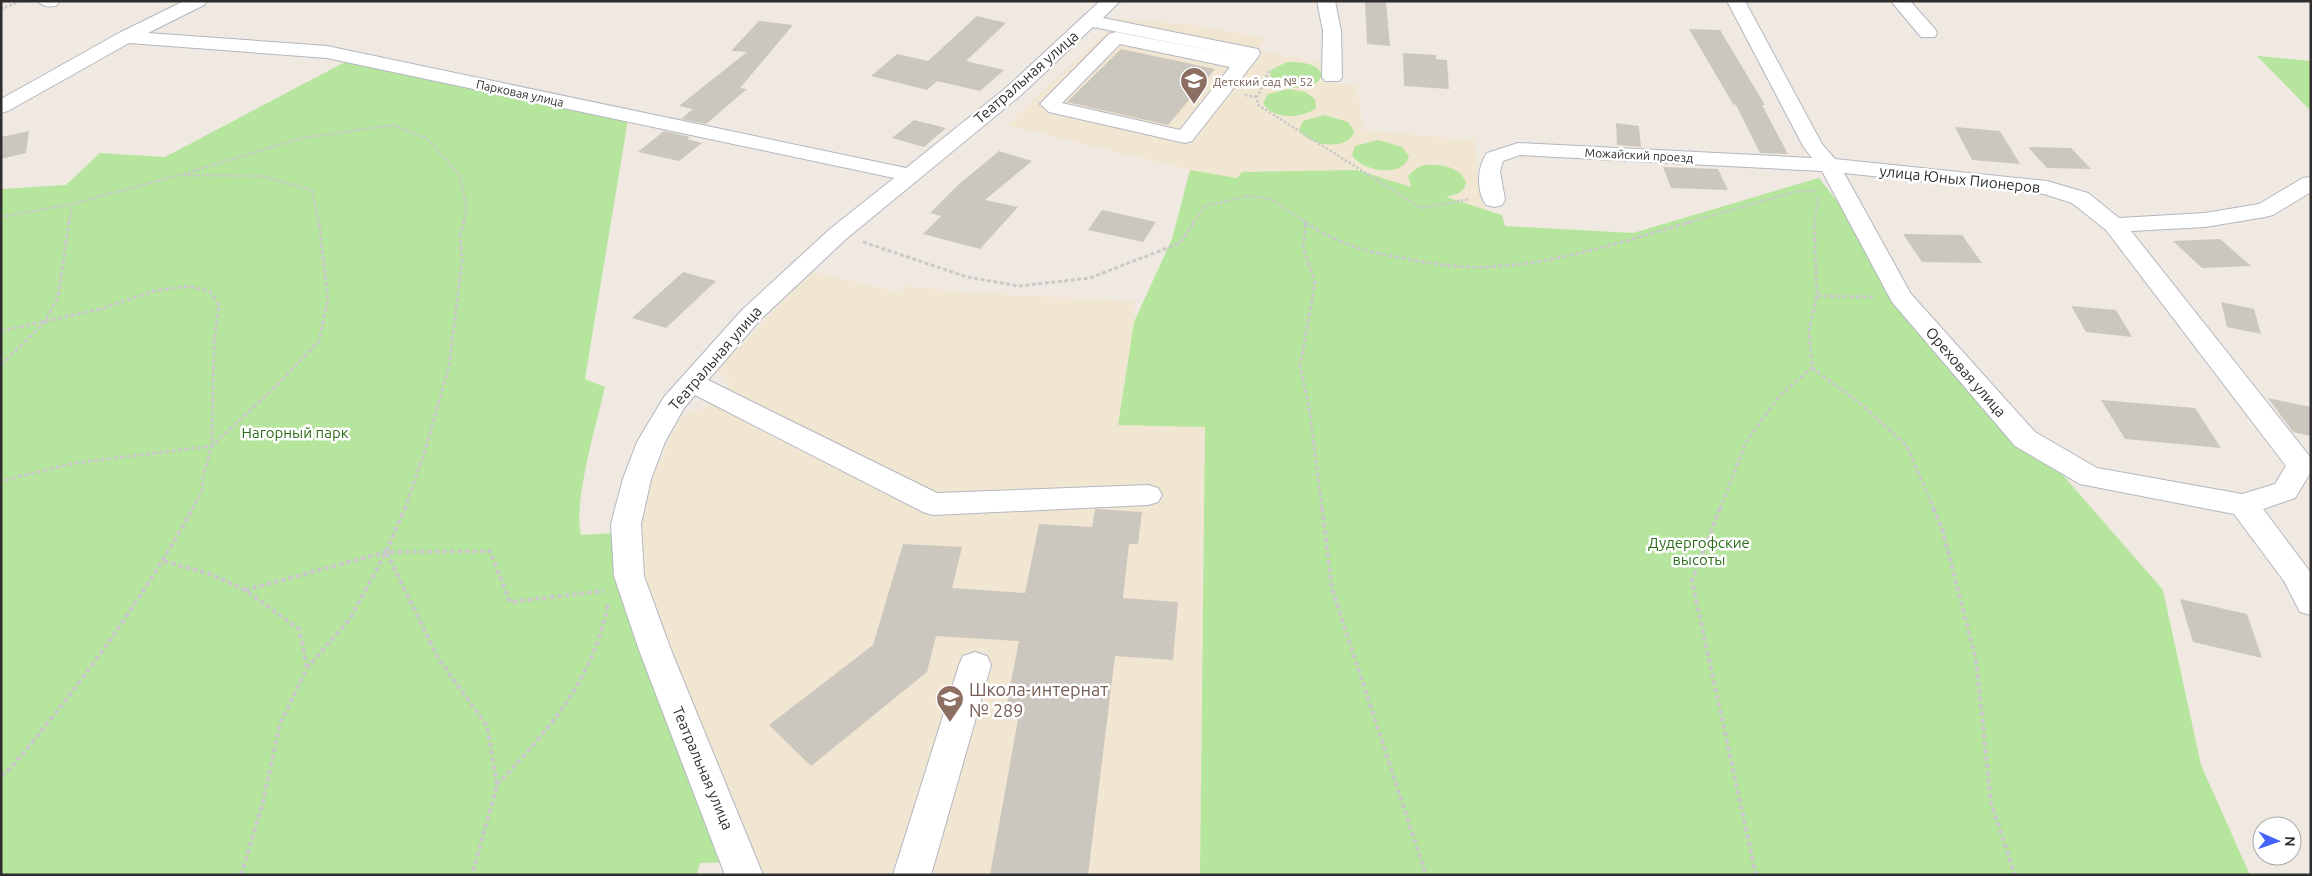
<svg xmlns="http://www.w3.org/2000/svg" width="2312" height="876" font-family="Ubuntu,sans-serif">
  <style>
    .education { fill: #f0e6d1 }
    .green { fill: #b6e59e }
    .building { fill: #cbc7bf }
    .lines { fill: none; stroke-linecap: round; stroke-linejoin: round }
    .minor-casing { stroke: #b4b7c1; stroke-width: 2 }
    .path-far2 { stroke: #c9c9c9; stroke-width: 2.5; stroke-dasharray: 2.5 2; stroke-linecap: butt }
    .path-far1 { stroke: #c9c9c9; stroke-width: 3; stroke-dasharray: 4 2.5; stroke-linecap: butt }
    .path { stroke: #c9c9c9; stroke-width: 4; stroke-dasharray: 4.5 3; stroke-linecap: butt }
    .minor { fill: #fff; fill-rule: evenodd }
    .labels { text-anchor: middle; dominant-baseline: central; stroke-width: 5; stroke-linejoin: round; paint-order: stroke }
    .far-education-label { font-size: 12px; fill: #785e54; stroke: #fff; text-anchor: start }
    .far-street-label { font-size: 12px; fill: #2e2e2e; stroke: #fff }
    .street-label { font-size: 15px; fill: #2e2e2e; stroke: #fff }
    .park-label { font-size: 15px; fill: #2c6e1b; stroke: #fff }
    .near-education-label { font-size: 18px; fill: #785e54; stroke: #fff; text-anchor: start }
  </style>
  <rect width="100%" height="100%" fill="#efe9e1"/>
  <g class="education">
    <polygon points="1120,19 1194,25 1267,38 1258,50 1325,64 1322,82 1357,85 1363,130 1475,140 1479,188 1489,213 1421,211 1190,170 1007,125"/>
    <polygon points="811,271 897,292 906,286 972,293 1135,301 1134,322 1118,424 1205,427 1200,875 757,875 640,572 641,518 654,474 677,423 688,412 705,408 730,384 718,369"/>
  </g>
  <g class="green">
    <polygon points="2257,56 2311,61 2311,111"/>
    <path d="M345 62 628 119 585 379 605 387C597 423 573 501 581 535L615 533 736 862 700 863 697 875H1V189L66 185 100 153 165 157Z"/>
    <path d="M1287 62C1299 62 1317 62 1322 75 1315 94 1278 90 1270 75L1271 70Z"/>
    <path d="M1289 89 1305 92 1315 99 1316 108C1302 119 1272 120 1263 103L1268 94Z"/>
    <path d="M1325 115 1348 122 1354 131C1350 152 1307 146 1299 130L1303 121Z"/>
    <path d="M1378 140 1402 147 1409 156C1404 179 1361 171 1352 155L1355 146Z"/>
    <path d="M1425 165C1440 164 1459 166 1466 182 1464 194 1455 194 1446 197L1502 215 1505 226 1633 233 1819 178 1947 342 2163 590 2201 765 2250 875H1200L1205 427 1118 425 1134 322 1172 239 1190 170 1237 178 1242 172 1357 170 1411 187 1408 176 1417 168Z"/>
  </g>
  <g class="building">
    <polygon points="1365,1 1386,2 1390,46 1367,44"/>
    <polygon points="977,16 1006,23 966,61 1004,70 980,91 937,81 927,90 871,76 897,54 928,61"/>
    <polygon points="759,21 793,25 740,88 747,89 706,124 681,119 693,109 679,106 747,52 731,51"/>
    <polygon points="1689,29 1720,30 1765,105 1762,105 1788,154 1760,153 1736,105 1733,104"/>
    <polygon points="1121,49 1215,69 1168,125 1067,102"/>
    <polygon points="1403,53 1436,55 1436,59 1447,60 1449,89 1404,86"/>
    <polygon points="914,120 946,128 924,147 892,138"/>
    <polygon points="1616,123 1639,126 1641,147 1617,145"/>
    <polygon points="1955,127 2000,131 2020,164 1972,160"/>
    <polygon points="29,131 26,153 1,159 1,137"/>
    <polygon points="664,131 690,137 687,139 702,143 679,161 638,152"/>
    <polygon points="2028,147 2071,148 2091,169 2047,168"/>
    <polygon points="999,151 1032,161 985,200 1018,207 980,249 923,234 941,216 930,213 958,185"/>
    <polygon points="1663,167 1718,169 1728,190 1671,188"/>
    <polygon points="1102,210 1156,222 1143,242 1088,230"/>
    <polygon points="1903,234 1962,235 1982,263 1922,262"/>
    <polygon points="2220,239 2251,266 2202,268 2173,241"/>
    <polygon points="683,272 716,281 666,328 632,318"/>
    <polygon points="2221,302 2254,309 2261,334 2227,327"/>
    <polygon points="2071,306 2116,310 2132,337 2086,332"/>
    <polygon points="2268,398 2311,407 2311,436 2293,432"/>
    <polygon points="2101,400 2195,408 2221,448 2125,439"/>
    <polygon points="1095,509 1142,512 1138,544 1129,544 1123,598 1178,602 1173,660 1115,656 1088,875 990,875 1020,708 1006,707 1019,641 936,636 927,672 811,766 769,725 873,645 903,544 962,547 952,588 1025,593 1039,524 1092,527"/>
    <polygon points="2180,599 2247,614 2262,658 2193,642"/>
  </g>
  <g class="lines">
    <defs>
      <g id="minor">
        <path d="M38 1H58L59 2 56 6C49 7 43 7 38 1Z"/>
        <path d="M184 1H207L204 5 148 33 327 46 906 168 1007 87 1100 1H1120L1103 18 1258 49 1260 53 1258 57 1192 141 1185 143 1049 112 1040 104 1109 34 1116 32 1239 56 1093 27 1021 95 846 239 760 320 708 380 937 493 1148 485 1158 488 1162 495 1158 502 1148 505 933 515 923 512 695 395 684 408 665 442 651 479 641 524 644 576 671 650 763 875H725L639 650 614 576 611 524 623 479 637 442 664 397 742 310 830 229 894 178 327 58 129 43 8 111 1 113V99L119 33ZM1120 44 1230 67 1180 130 1062 103Z"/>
        <polygon points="1317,1 1335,1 1341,31 1342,77 1339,81 1325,81 1322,77 1323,31"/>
        <path d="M1727 1H1745L1822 144 1835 159 2047 181 2088 193 2119 218 2205 213 2259 204 2303 178 2311 177V192L2273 215 2265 217 2205 227 2131 231 2311 458V472L2295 498 2263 509 2311 573V615L2300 612 2284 581 2234 514 2080 484 2015 446 1892 302 1822 171 1520 155 1503 161 1500 171 1505 200 1502 205 1494 207 1486 205C1476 190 1477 167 1487 153L1518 143 1812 158 1803 146ZM1844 173 2044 194 2072 203 2106 230 2286 466 2275 484 2242 494 2097 468 2035 432 1911 294Z"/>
        <polygon points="1891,1 1910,1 1935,29 1937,33 1935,37 1921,37"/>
        <polygon points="975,652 987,656 991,665 931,875 893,875 959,665 963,656"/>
      </g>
    </defs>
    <use href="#minor" class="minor-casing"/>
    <g class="path-far2">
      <polyline points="1,9 21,1"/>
      <polyline points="1269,71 1257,97 1258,105 1421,208 1470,199"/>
      <polyline points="1245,95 1257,97"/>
      <polyline points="184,175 261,176 312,190 319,223"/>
      <polyline points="1,217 72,204"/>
      <polyline points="69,223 72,204 180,175 302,138 394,125 428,139 460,176 467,211 463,223"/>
      <polyline points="1193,223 1205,206 1248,196 1271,199 1307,223"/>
      <polyline points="1686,223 1798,191 1817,191"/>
      <polyline points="1814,223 1819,196"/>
    </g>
    <g class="path-far1">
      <path d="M1305 222C1338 244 1369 253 1408 259 1433 264 1461 268 1487 267 1557 264 1624 241 1691 222"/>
      <polyline points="1306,224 1303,247 1315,283 1300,366 1309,406 1322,509"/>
      <polyline points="863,242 967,277 1019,286 1090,278 1180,243 1194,222"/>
      <polyline points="1817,296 1873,297"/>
      <polyline points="1,331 101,309 154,291 189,286 210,292 219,305 214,342 212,446 75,463 1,481"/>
      <polyline points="1,365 44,323 58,297 69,222"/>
      <polyline points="1812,368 1860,403 1906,445 1934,509"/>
      <polyline points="192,509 202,492 203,476 212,446 277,385 319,341 328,299 319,222"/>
      <polyline points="405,509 426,447 449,366 462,262 460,234 464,222"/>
      <polyline points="1720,509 1746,442 1780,395 1812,368 1809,330 1817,296 1814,222"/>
    </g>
    <g class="path">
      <polyline points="1322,508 1332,589 1426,875"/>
      <polyline points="1720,508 1692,581 1756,875"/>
      <polyline points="1933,508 1942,528 1976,660 1991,803 2015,875"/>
      <polyline points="387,553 438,658 487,726 497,785 472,875"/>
      <polyline points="164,561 210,574 245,590 299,629 307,667"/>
      <polyline points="245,590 386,552 490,551 510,602 604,591"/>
      <path d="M1 776 10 769C79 687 141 602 193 508"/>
      <path d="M497 785C548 730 593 681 608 604"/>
      <polyline points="241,875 262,806 280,724 307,668 350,619 386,552 405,508"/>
    </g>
    <use href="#minor" class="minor"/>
  </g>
  <defs>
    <symbol id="school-pin" viewBox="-11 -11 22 30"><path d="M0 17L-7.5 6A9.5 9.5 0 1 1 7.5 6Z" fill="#8d6e63" stroke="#fff"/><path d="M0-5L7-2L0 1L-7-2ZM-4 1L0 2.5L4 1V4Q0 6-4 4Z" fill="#fff"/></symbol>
  </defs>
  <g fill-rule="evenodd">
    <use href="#school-pin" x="1178" y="65" width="32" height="43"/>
    <use href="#school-pin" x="934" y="683" width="32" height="43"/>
  </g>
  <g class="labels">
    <g class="far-education-label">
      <text x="1213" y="81">Детский сад № 52</text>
    </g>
    <g class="far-street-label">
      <text transform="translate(520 93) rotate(12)">Парковая улица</text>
      <text transform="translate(1639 155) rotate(3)">Можайский проезд</text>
    </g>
    <g class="street-label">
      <text transform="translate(1026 77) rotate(-41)">Театральная улица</text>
      <text transform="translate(1960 179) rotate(6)">улица Юных Пионеров</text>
      <text transform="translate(715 358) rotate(-49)">Театральная улица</text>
      <text transform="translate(1966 372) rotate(49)">Ореховая улица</text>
      <text transform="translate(703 768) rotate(67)">Театральная улица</text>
    </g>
    <g class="park-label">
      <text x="295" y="432">Нагорный парк</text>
      <text x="1699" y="542">Дудергофские<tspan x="1699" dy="17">высоты</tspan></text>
    </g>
    <g class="near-education-label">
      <text x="969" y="689">Школа-интернат<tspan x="969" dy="21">№ 289</tspan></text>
    </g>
  </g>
  <rect width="2312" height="876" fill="none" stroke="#2e2e2e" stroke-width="5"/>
  <g transform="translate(2277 841) rotate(92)"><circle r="24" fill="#ffffff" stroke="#ababab"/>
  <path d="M0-4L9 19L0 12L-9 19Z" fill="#4264fb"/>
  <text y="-8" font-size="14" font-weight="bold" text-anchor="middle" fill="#2e2e2e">N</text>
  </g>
</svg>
